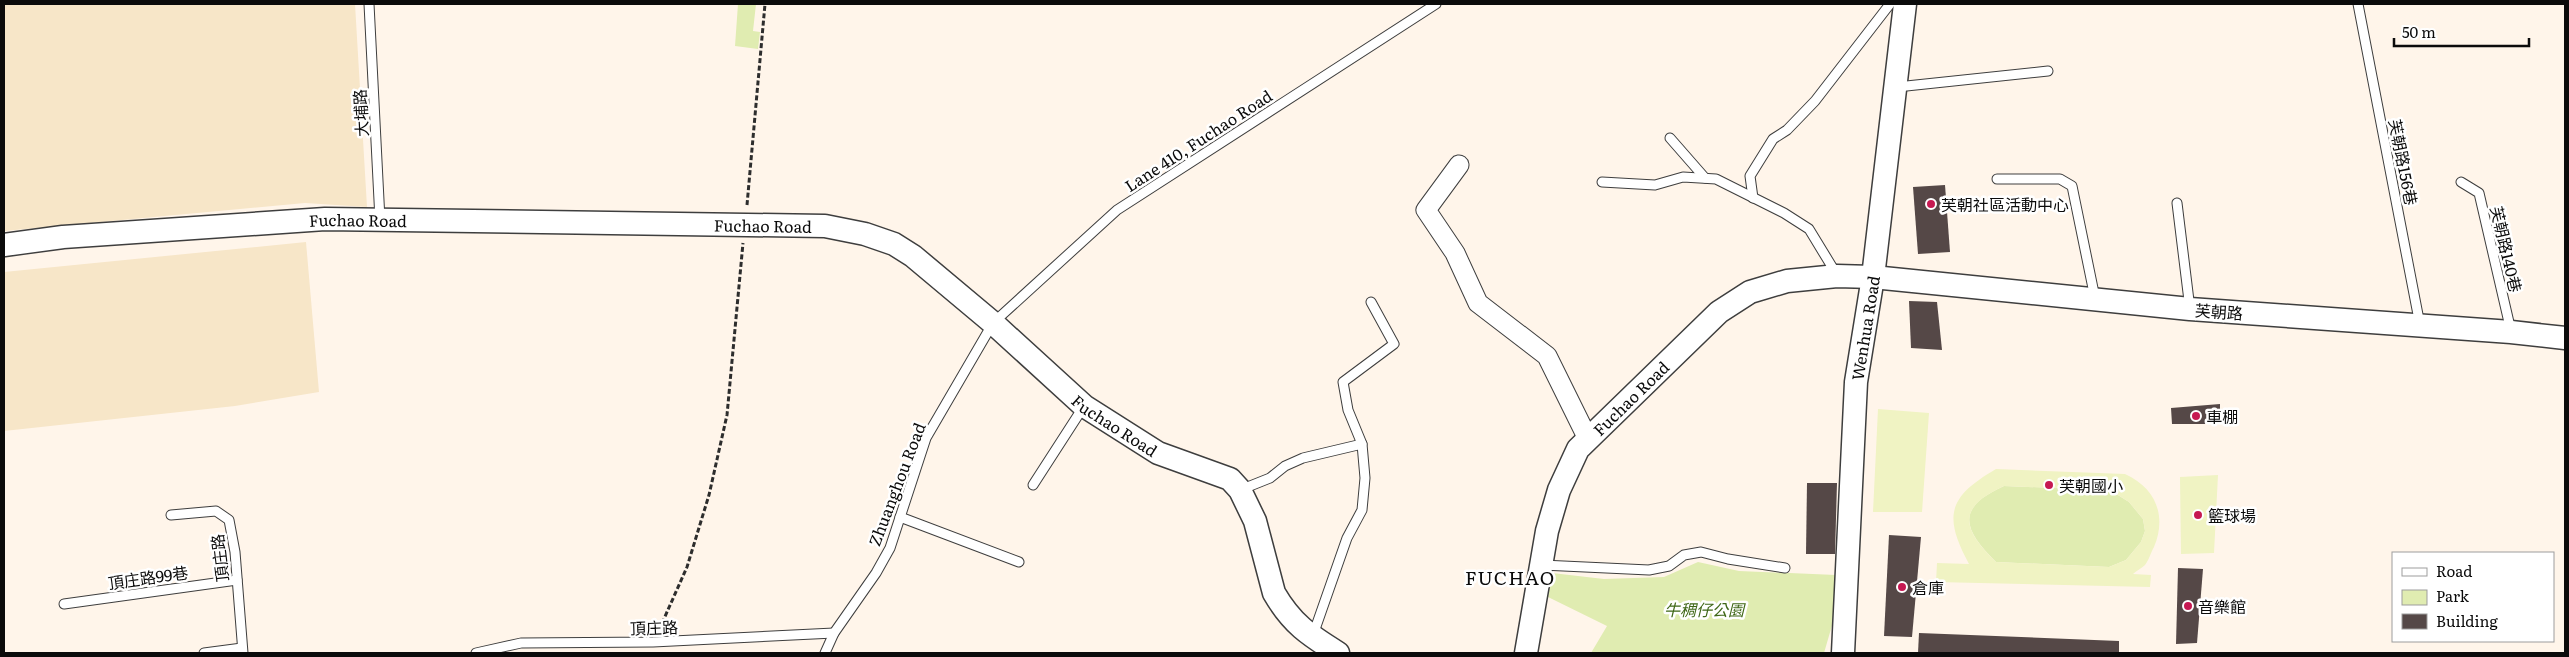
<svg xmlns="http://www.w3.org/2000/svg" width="2569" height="657" font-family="Literata,'Noto Sans TC',serif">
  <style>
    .farmland { fill: #f7e6c8 }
    .green { fill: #e0ecb1 }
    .pitch { fill: #f0f3c3; fill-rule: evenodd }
    .building { fill: #554847 }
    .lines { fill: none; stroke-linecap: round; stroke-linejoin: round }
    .service-casing { stroke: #3e3e3e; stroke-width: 11 }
    .minor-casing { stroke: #3e3e3e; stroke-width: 21 }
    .tertiary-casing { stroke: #3e3e3e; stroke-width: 25 }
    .path { stroke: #2d2d2d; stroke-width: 3; stroke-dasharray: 5 2.5; stroke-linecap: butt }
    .service { stroke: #fff; stroke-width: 9 }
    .minor { stroke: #fff; stroke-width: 19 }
    .tertiary { stroke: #fff; stroke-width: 22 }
    .poi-dot { fill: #c61952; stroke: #fff; stroke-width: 2 }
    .labels { text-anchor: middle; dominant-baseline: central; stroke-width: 5; stroke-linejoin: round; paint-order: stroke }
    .street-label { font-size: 16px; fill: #0b0b0b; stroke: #fff }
    .poi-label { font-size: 16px; fill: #0b0b0b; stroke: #fff; text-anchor: start }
    .park-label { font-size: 16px; font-style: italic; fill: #3f6717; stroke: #fff }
    .quarter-label { font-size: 19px; letter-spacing: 1px; fill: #0b0b0b; stroke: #fff }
  </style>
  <rect width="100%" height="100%" fill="#fff5ea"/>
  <g class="farmland">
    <polygon points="4,4 355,4 367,207 305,203 4,231"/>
    <polygon points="306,242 319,392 235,406 4,431 4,272"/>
  </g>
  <g class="green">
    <polygon points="738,4 756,4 753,31 760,32 758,49 735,46"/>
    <path d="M2004 486 2110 490 2129 502 2143 519 2145 531 2141 542 2126 560 2109 567 1996 562C1963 529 1955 508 2004 486Z"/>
    <polygon points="1698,562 1739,571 1836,575 1833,622 1824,653 1591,653 1607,626 1548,597 1552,573 1604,579 1664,577"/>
  </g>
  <g class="pitch">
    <polygon points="1878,409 1929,413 1922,512 1873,512"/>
    <path d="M1996 469 2125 474C2156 488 2167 516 2154 547 2151 552 2149 560 2145 565 2142 568 2136 571 2133 574L2151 575 2150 587 1936 582 1937 563 1969 564C1943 516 1948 497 1996 469ZM2004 486 2110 490 2129 502 2143 519 2145 531 2141 542 2126 560 2109 567 1996 562C1962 529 1956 508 2004 486Z"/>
    <polygon points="2218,475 2214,553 2181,554 2180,477"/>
  </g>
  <g class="building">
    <polygon points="1945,185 1950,252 1918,254 1913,187"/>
    <polygon points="1909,301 1937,302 1942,350 1911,348"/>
    <polygon points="2220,404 2220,424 2172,424 2171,408"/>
    <polygon points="1807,483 1837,483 1835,554 1806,554"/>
    <polygon points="1889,535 1921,537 1912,637 1884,636"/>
    <polygon points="2178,568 2203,569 2197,643 2176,644"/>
    <polygon points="1919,633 2119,641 2119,653 1918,653"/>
  </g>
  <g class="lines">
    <defs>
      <g id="service">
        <polyline points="369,4 380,220"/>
        <polyline points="2358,4 2420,325"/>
        <polyline points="1897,87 2048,71"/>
        <polyline points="1670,138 1705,178"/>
        <polyline points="1997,179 2060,179 2072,186 2095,298"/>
        <polyline points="1602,182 1655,185 1683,177 1716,179 1784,213 1809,229 1837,275"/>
        <polyline points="2461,182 2479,193 2511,331"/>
        <polyline points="1753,198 1750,176 1773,139 1787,130 1815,101 1890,4"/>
        <polyline points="2177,203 2190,309"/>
        <polyline points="1033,485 1084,406"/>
        <polyline points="1240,490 1270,478 1285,466 1303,458 1362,444"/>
        <polyline points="171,515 216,511 229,520 235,552 243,653"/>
        <polyline points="900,517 1019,562"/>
        <polyline points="1542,565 1649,570 1669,566 1684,555 1701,552 1728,559 1785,568"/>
        <polyline points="64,604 237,580"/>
        <polyline points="1313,635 1347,538 1362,510 1365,478 1362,444 1348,410 1343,382 1394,344 1371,302"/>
        <polyline points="204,653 242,648"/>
        <polyline points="476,653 521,643 653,642 834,633"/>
        <polyline points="825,653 834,633 876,573 890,548 926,438 993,323 1117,210 1436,4"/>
      </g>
      <polyline id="minor" points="1459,165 1426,210 1455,253 1478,303 1547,356 1588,439"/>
      <g id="tertiary">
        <path id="s1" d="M4 245 63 237 325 219 825 226 865 234 894 244 913 256 993 323 1084 406 1158 453 1230 479 1240 490 1255 521 1274 593C1292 624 1309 635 1338 653"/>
        <path id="s2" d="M1526 653 1547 531 1559 490 1578 449 1719 312 1750 292 1787 281 1837 276 1873 277 2190 309 2511 332 2565 338"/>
        <path id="s3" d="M1843 653 1856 382 1873 277 1905 4"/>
      </g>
    </defs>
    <use href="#service" class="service-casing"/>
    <use href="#minor" class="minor-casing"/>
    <use href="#tertiary" class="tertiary-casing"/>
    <g class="path">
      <polyline points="747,205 765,4"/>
      <polyline points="659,630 687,567 709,495 727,415 743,243"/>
    </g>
    <use href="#service" class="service"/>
    <use href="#minor" class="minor"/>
    <use href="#tertiary" class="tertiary"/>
  </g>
  <g class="poi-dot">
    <circle cx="1931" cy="204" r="5"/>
    <circle cx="2196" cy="416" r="5"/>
    <circle cx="2049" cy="485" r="5"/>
    <circle cx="2198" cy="515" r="5"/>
    <circle cx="1902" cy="587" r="5"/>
    <circle cx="2188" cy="606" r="5"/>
  </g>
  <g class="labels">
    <g class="street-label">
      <text transform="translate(360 113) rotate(-93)">大埔路</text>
      <text transform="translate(1198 140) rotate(-33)">Lane 410, Fuchao Road</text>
      <text transform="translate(2404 162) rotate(79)">芙朝路156巷</text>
      <text stroke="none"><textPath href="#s1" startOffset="355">Fuchao Road</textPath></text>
      <text stroke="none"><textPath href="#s1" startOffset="760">Fuchao Road</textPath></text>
      <text transform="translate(2507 249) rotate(77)">芙朝路140巷</text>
      <text transform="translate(2219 311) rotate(4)">芙朝路</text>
      <text stroke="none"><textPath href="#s3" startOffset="326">Wenhua Road</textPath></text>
      <text stroke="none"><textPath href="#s2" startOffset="285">Fuchao Road</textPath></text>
      <text stroke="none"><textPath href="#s1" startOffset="1180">Fuchao Road</textPath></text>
      <text transform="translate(896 484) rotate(-69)">Zhuanghou Road</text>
      <text transform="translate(219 558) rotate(-97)">頂庄路</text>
      <text transform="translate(148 577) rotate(-8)">頂庄路99巷</text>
      <text transform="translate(654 627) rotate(-2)">頂庄路</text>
    </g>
    <g class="poi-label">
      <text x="1941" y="204">芙朝社區活動中心</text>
      <text x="2206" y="416">車棚</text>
      <text x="2059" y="485">芙朝國小</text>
      <text x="2208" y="515">籃球場</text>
      <text x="1912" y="587">倉庫</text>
      <text x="2198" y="606">音樂館</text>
    </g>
    <g class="park-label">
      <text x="1704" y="609">牛稠仔公園</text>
    </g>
    <g class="quarter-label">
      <text x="1510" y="577">FUCHAO</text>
    </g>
  </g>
  <rect width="2569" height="657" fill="none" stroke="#0b0b0b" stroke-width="10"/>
  <rect x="2392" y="552" width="162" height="90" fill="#ffffff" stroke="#9d9d9d"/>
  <rect x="2402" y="568" width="25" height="8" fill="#ffffff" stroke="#9d9d9d"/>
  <text x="2436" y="577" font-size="15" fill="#0b0b0b">Road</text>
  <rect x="2402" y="590" width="25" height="15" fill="#e0ecb1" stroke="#9d9d9d"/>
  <text x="2436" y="602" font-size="15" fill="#0b0b0b">Park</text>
  <rect x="2402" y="614" width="25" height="15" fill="#554847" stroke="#9d9d9d"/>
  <text x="2436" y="627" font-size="15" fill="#0b0b0b">Building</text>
  <path d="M2394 38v8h135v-8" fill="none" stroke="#0b0b0b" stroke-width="2.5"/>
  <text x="2402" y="38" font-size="15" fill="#0b0b0b" stroke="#ffffff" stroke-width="4" paint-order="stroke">50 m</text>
</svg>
